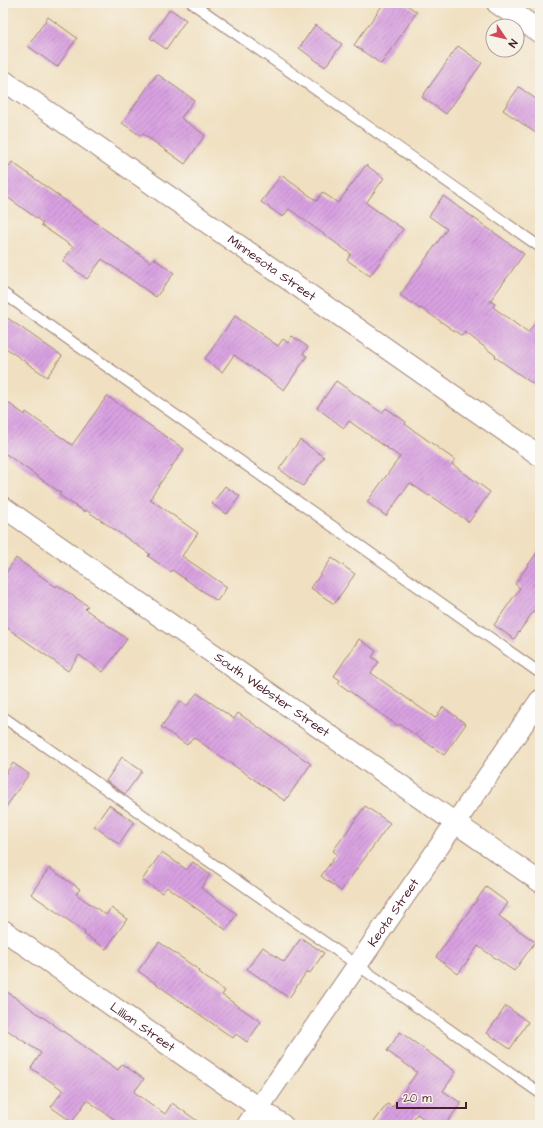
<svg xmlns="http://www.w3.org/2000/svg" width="543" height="1128" font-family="'Architects Daughter',sans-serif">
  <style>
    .building { fill: url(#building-hatch) }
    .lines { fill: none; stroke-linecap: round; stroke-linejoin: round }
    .service-casing { stroke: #9d8076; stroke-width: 12 }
    .minor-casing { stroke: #9d8076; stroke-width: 22 }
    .tertiary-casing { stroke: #9d8076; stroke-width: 24 }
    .service { stroke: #fff; stroke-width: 10 }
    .minor { stroke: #fff; stroke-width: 20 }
    .tertiary { stroke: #fff; stroke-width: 22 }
    .labels { text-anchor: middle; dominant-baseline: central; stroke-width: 3.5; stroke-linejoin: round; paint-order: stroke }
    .street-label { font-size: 13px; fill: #4a1f2b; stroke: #f7f3e8 }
  </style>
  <defs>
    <pattern id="building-hatch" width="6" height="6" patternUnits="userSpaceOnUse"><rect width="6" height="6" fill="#d8a0e1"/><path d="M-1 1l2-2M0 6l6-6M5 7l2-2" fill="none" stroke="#b182b7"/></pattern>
  </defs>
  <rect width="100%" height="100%" fill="#f7f3e8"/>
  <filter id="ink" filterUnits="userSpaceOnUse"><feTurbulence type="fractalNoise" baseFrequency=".025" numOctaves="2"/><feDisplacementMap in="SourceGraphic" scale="8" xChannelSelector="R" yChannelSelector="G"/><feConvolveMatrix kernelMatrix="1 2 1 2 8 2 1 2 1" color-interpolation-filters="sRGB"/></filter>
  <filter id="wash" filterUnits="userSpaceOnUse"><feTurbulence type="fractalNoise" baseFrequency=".012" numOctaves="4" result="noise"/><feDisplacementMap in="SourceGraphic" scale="16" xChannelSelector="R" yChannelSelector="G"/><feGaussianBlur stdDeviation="0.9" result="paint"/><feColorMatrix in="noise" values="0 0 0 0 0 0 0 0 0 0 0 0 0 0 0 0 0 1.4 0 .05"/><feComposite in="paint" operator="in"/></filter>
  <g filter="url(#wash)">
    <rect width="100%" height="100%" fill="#f0e0c1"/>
    <g id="blocks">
      <g class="building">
        <polygon points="384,3 404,3 417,12 381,64 354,45"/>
        <polygon points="170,9 186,20 166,49 150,38"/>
        <polygon points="48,17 77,38 57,67 28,46"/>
        <polygon points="315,25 342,44 325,67 299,48"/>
        <polygon points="458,46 482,63 446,114 422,97"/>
        <polygon points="157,74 194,100 181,118 205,135 185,164 143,134 141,136 122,123"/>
        <polygon points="519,87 540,102 540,136 503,110"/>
        <polygon points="12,162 150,262 153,258 174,273 156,297 102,259 87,279 63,261 73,247 41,225 43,223 3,194 3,175"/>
        <polygon points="366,165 384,178 366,203 403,229 370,276 347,260 351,254 289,209 283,217 261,202 281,175 317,201 322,192 338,203"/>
        <polygon points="443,196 524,254 490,301 495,304 493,307 528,333 540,316 540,389 495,357 496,356 465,332 462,336 421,308 420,309 400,295 447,229 429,216"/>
        <polygon points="3,315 62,356 47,377 3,346"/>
        <polygon points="235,316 278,346 283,339 288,343 292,336 308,347 303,354 307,356 284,390 234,355 222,372 205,359"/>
        <polygon points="336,381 382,413 386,408 406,422 405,424 455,460 452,464 490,492 469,522 430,495 429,496 410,483 386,516 367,502 400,457 349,421 344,428 317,408"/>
        <polygon points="107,396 184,449 152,495 153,495 150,499 198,533 182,556 227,587 217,601 172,570 171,572 148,556 150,554 86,510 85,512 59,495 61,493 3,452 3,399 25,415 26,412 72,445"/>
        <polygon points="300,440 324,457 303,486 279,469"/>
        <polygon points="225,486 240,496 227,514 212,504"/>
        <polygon points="540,548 540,602 514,639 494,625 520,588 515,584"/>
        <polygon points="16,558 56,587 57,585 88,606 85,609 127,639 103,672 79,655 68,671 3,625 3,577"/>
        <polygon points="332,558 355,574 334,604 311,588"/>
        <polygon points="359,639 376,651 372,657 379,662 371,673 435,718 443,707 466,724 444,755 400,724 398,726 338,683 340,680 334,676"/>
        <polygon points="197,693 234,719 238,713 311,764 285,801 193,737 187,745 161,727 180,701 187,706"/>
        <polygon points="122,757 142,771 125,794 106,781"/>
        <polygon points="13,763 29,774 3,811 3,777"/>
        <polygon points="109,805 134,822 119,844 94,826"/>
        <polygon points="365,806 390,823 341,891 321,876 337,854 333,851"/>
        <polygon points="162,852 187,870 193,862 210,875 201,888 237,914 226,930 167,887 162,893 142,880"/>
        <polygon points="49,868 80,889 76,894 106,915 111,908 127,919 106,949 84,934 85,932 31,894"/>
        <polygon points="486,887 508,903 499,916 535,942 514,971 478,946 458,974 436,957"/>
        <polygon points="301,938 324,953 310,973 307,971 289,998 247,969 263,947 284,962"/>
        <polygon points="159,942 199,970 198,972 225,991 222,995 261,1022 247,1042 236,1034 233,1038 138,971"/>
        <polygon points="3,989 118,1070 122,1064 144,1079 134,1092 165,1114 172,1103 203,1125 122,1125 87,1100 72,1122 51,1107 63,1090 31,1068 41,1053 3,1027"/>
        <polygon points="506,1006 528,1022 510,1049 487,1033"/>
        <polygon points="400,1032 456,1072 443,1091 461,1103 445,1125 433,1125 417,1114 412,1121 418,1125 372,1125 387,1104 393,1107 417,1072 387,1051"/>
      </g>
    </g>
  </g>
  <g filter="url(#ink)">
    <use href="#blocks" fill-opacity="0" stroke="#9d8076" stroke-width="1"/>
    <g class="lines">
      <defs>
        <g id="service">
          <polyline points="192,3 540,247"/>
          <polyline points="3,293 540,673"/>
          <polyline points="3,717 540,1093"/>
        </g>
        <g id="minor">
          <path id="s1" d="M3 80 540 456"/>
          <path id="s2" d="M3 507 540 882"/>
          <path id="s3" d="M3 930 283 1125"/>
          <path id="s4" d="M247 1125 540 700"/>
        </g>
        <polyline id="tertiary" points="498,3 540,32"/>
      </defs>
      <use href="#service" class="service-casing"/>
      <use href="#minor" class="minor-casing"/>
      <use href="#tertiary" class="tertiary-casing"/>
      <use href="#service" class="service"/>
      <use href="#minor" class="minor"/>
      <use href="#tertiary" class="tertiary"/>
    </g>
  </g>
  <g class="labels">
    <g class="street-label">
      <text stroke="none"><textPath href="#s1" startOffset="328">Minnesota Street</textPath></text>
      <text stroke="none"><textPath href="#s2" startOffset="328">South Webster Street</textPath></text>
      <text stroke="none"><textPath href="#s4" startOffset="258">Keota Street</textPath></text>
      <text stroke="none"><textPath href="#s3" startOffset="170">Lillian Street</textPath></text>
    </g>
  </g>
  <rect width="543" height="1128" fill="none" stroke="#f7f3e8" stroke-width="16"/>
  <g transform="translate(505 38) rotate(125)"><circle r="19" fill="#f7f3e8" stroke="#b29e9c"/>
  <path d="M0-3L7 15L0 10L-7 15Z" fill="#d1495b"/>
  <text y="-6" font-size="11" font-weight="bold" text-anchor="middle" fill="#4a1f2b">N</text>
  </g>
  <path d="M397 1102v6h69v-6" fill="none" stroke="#4a1f2b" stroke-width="2"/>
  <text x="403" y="1102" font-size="12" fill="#4a1f2b" stroke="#f7f3e8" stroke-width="3" paint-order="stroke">20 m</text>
</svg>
